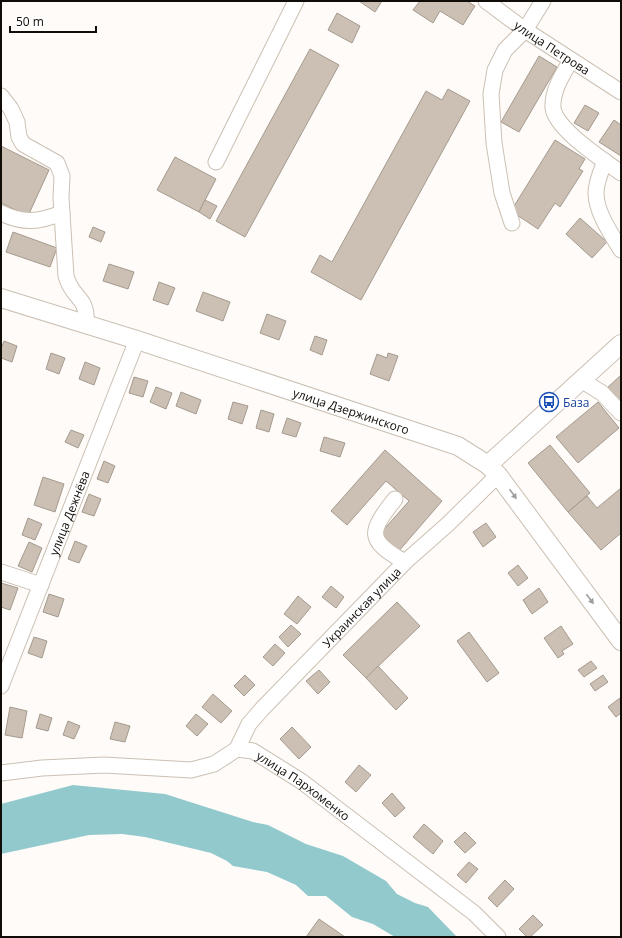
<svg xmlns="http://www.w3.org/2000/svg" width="622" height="938" font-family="'Open Sans',sans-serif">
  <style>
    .water { fill: #92c9cc }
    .building { fill: #cbc0b3; stroke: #a59a8e }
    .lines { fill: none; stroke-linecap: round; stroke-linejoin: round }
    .minor-casing { stroke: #cbc0b3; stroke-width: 17 }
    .major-casing { stroke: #cbc0b3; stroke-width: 20 }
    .minor { stroke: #fff; stroke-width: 15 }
    .major { stroke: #fff; stroke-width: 18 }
    .oneway { fill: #9f9e9c }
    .labels { text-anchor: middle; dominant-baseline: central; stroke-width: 3; stroke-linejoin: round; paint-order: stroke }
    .street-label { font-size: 12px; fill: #100c08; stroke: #fff }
    .transit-label { font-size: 12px; fill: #164399; stroke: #fff; text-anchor: start }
  </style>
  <rect width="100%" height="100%" fill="#fefbf9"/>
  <polygon class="water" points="73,785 165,794 253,822 268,825 306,844 343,856 386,881 397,894 415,903 428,907 457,937 395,937 373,924 352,917 326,896 308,896 296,885 267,872 233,866 227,861 211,853 145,837 122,834 89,835 1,854 1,804"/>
  <g class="building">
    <polygon points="359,1 382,1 375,12"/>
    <polygon points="420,1 467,1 475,6 463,25 440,11 433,23 413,10"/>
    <polygon points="337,13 360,26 352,43 328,30"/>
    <polygon points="310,49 339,65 245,237 216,221"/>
    <polygon points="539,56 557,67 519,132 501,122"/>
    <polygon points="448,89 470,101 361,300 311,272 320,255 332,262 426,91 442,100"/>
    <polygon points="585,105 599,113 588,131 574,123"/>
    <polygon points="614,120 621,125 621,156 599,142"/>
    <polygon points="555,140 585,159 579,169 583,171 560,207 555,203 538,229 511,211"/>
    <polygon points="1,146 49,170 28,216 1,203"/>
    <polygon points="175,157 216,179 199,212 157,190"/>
    <polygon points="205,200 217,206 210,219 199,212"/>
    <polygon points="580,218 607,242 592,258 566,234"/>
    <polygon points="93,227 105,232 101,242 89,237"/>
    <polygon points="13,232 57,248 50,267 6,252"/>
    <polygon points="109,264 134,272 128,289 103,281"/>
    <polygon points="159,282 175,288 168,305 153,300"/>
    <polygon points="203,292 230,302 223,321 196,311"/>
    <polygon points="267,314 286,321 279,340 260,333"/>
    <polygon points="315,336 327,340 322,355 310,350"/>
    <polygon points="4,341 17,346 12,362 1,358 1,349"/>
    <polygon points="51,353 65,358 59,374 46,369"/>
    <polygon points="388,353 398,356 389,381 370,374 377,354 387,358"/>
    <polygon points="85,362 100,368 94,385 79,379"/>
    <polygon points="621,375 621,405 606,389"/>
    <polygon points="134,377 148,381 143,397 129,393"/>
    <polygon points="156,387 172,393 166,409 150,402"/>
    <polygon points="181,392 201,400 196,414 176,406"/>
    <polygon points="233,402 248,406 242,424 228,419"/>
    <polygon points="598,402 619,428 578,463 556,437"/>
    <polygon points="261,410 274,414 269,432 256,428"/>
    <polygon points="287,418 301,423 296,437 282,433"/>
    <polygon points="71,430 84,435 78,448 65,442"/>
    <polygon points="324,437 345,443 340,457 320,451"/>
    <polygon points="550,445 590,493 568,512 528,463"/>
    <polygon points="385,450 442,501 398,552 379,535 409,501 386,481 347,525 331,511"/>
    <polygon points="104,461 115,466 108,483 97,479"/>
    <polygon points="43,477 64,484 55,512 34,505"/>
    <polygon points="621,488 621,533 601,550 568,512 587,496 597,508"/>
    <polygon points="89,494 101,499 94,516 82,512"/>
    <polygon points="28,518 42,524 35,540 22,535"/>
    <polygon points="486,523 496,537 483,547 473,532"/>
    <polygon points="75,541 87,546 79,563 68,559"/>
    <polygon points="29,542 42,548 32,572 18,566"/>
    <polygon points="518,565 528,578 518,586 508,573"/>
    <polygon points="1,583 18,588 10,610 1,607"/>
    <polygon points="331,586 344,597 336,608 322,597"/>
    <polygon points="539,588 548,602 532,614 523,600"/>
    <polygon points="49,594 64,599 58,617 43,612"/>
    <polygon points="298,596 311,607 297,624 284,614"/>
    <polygon points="397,602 420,626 366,678 343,655"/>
    <polygon points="291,625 301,634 288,647 279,637"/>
    <polygon points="561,626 573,644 562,651 564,654 558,658 544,638"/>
    <polygon points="469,632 499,673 487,682 457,641"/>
    <polygon points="34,637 47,641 42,658 28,653"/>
    <polygon points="275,644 285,653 273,666 263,657"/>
    <polygon points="591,661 597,668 584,677 578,670"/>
    <polygon points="378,666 408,698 396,710 366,678"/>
    <polygon points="319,670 330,682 318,694 306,681"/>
    <polygon points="245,675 255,685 244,696 234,686"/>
    <polygon points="603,675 608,682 595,691 590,684"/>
    <polygon points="213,694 232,711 221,723 202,707"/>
    <polygon points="620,698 621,713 616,717 608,707"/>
    <polygon points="10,707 27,711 22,738 5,735"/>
    <polygon points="40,714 52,718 48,731 36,728"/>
    <polygon points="196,714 208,724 197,736 186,726"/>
    <polygon points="68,721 80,726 74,739 63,735"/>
    <polygon points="115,722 130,726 125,742 110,739"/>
    <polygon points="292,727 311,747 299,759 280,739"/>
    <polygon points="359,765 371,775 356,792 345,782"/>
    <polygon points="392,793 405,808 395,817 382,803"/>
    <polygon points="424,824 443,841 433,854 413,837"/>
    <polygon points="465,832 476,843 465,853 454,842"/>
    <polygon points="469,862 478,869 466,883 457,875"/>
    <polygon points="505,880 514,889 497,907 488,898"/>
    <polygon points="533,915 543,925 530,937 527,937 519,929"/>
    <polygon points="319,919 345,937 306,937"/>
  </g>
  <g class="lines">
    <defs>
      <g id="minor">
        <path id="s1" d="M486 1 525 30 621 92"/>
        <path d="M571 60C563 74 552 90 553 108 556 130 604 160 621 173"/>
        <path d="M1 96 11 109 17 122 19 137 23 144 57 163 62 176 61 198 66 276C73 301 88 295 86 324"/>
        <path d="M605 161C601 171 596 182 596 193 596 212 611 234 621 250"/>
        <polyline points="216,162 296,1"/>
        <path d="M1 213C23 224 39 222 62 213"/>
        <polyline points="512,223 502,193 494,143 491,94 495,70 505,50 525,30 543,1"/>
        <polyline points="581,380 602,393 621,413"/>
        <path d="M395 499C369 532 366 540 405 562"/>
        <polyline points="1,572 41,585"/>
        <path id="s2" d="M1 686 137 340"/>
        <path id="s3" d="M237 749 249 724 262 709 405 562 448 524 498 475"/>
        <path id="s4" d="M1 773 42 768 104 765 191 770 214 764 237 749 253 751 301 781 474 913 498 937"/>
      </g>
      <g id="major">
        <path id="s5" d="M1 298 137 340 458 446 488 465 498 475 621 641"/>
        <polyline points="488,465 621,344"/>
      </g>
    </defs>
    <use href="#minor" class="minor-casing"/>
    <use href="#major" class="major-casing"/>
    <use href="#minor" class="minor"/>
    <use href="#major" class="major"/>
  </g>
  <defs><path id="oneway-solid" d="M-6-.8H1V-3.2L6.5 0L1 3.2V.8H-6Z"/></defs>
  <g class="oneway">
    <use href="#oneway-solid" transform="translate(513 494) rotate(54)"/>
    <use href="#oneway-solid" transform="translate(590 599) rotate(53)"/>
  </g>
  <defs>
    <symbol id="bus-ring" viewBox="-11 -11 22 22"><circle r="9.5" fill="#fff" stroke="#1a4fb4" stroke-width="1.5"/><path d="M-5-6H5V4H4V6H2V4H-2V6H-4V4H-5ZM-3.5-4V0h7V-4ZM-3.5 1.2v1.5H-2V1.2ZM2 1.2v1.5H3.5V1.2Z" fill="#1a4fb4"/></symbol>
  </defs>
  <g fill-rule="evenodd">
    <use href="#bus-ring" x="538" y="391" width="22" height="22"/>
  </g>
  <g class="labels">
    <g class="street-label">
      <text stroke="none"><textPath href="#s1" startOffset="81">улица Петрова</textPath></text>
      <text stroke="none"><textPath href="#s5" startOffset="368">улица Дзержинского</textPath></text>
      <text stroke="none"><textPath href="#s2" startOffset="186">улица Дежнёва</textPath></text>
      <text stroke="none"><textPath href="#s3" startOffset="190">Украинская улица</textPath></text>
      <text stroke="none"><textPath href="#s4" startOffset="319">улица Пархоменко</textPath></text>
    </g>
    <g class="transit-label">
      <text x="563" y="402">База</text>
    </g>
  </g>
  <rect width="622" height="938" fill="none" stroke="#100c08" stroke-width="4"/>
  <path d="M10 26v6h86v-6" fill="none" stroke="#100c08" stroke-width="2"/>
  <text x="16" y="26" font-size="12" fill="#100c08" stroke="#ffffff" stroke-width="3" paint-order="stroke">50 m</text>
</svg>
